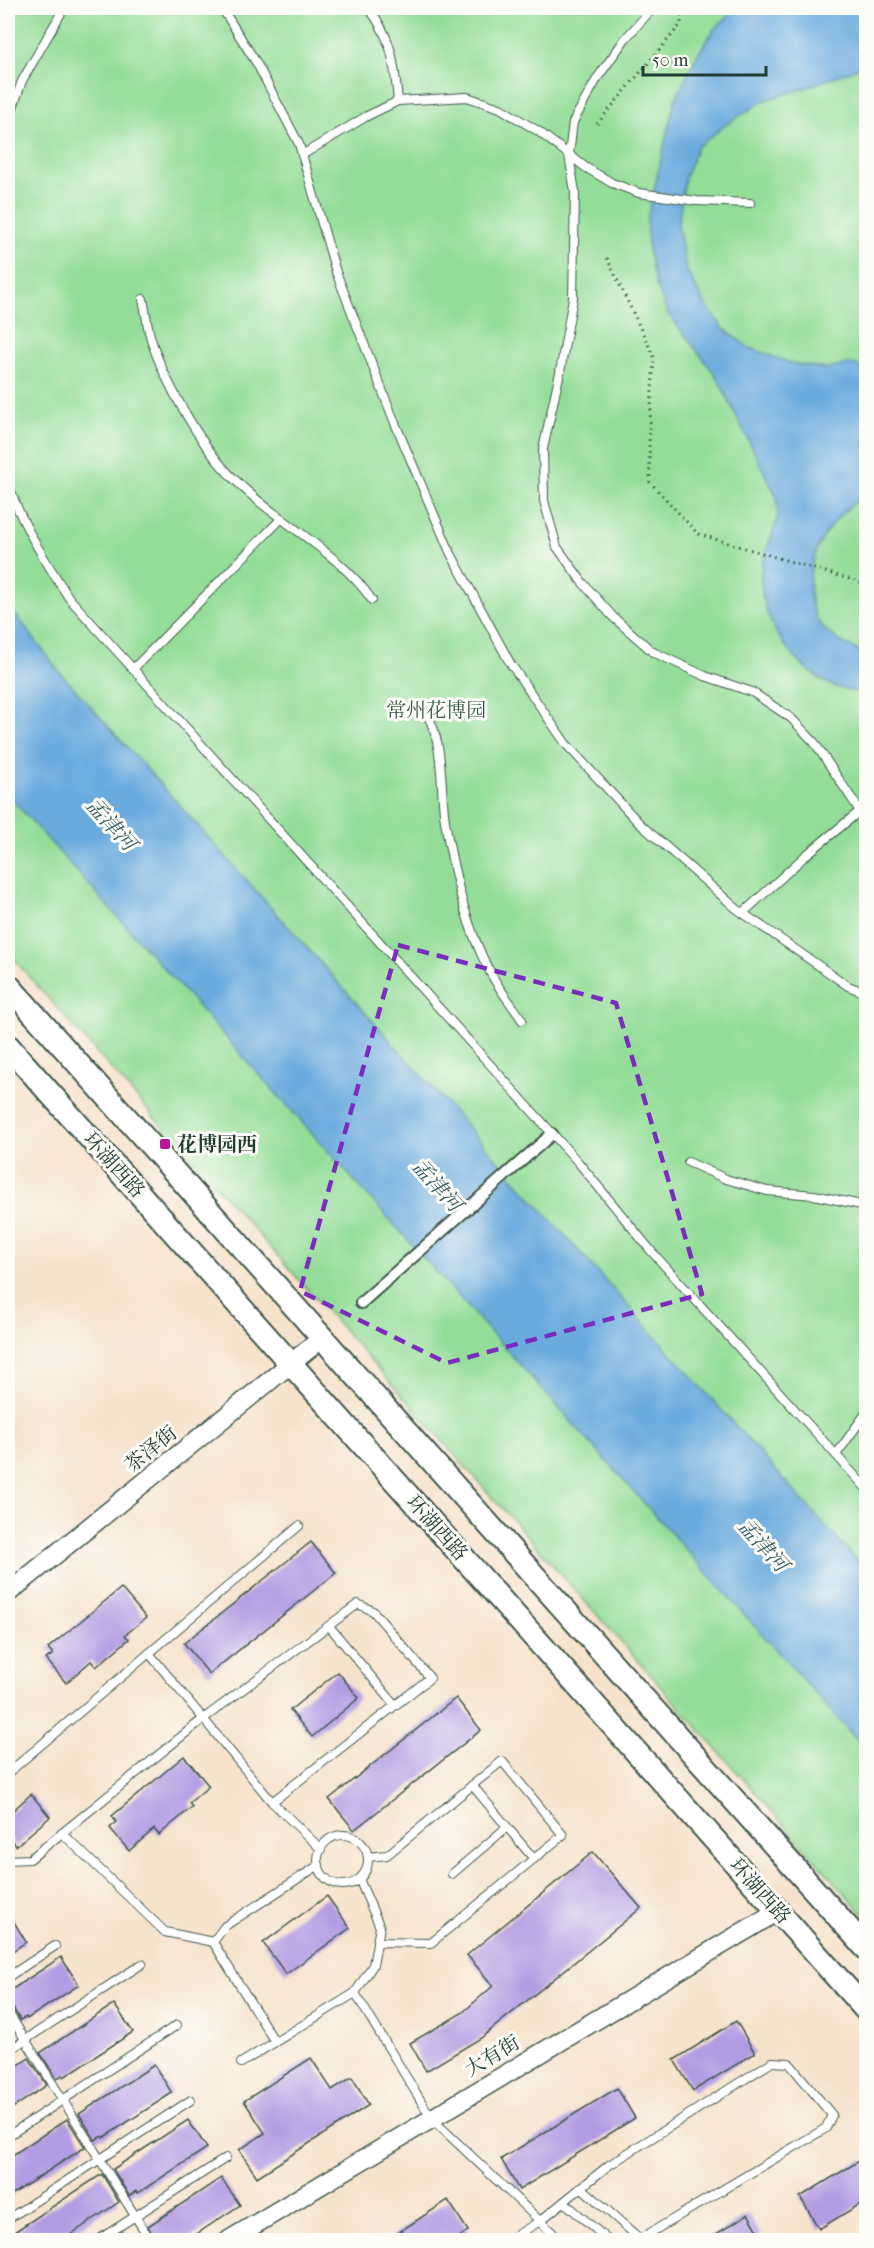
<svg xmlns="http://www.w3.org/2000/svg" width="874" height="2248" font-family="'IM FELL French Canon','Noto Serif SC',serif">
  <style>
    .green { fill: #93dd98; stroke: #598d66; stroke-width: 1.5 }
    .water { fill: #6aabde; stroke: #447489; stroke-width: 1.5 }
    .building { fill: #b29ce3 }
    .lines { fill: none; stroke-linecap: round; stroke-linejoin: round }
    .service-casing { stroke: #3f564b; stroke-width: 10 }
    .pedestrian-casing { stroke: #3f564b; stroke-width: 14 }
    .tertiary-casing { stroke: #3f564b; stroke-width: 21 }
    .primary-casing { stroke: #3f564b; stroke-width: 26 }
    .path { stroke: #3f564b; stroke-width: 3; stroke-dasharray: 1.5 4.5; stroke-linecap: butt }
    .service { stroke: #fff; stroke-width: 8 }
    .pedestrian { stroke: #fff; stroke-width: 10 }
    .tertiary { stroke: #fff; stroke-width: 18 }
    .primary { stroke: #fff; stroke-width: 22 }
    .marked { fill: none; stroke: #7b2cbf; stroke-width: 4.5; stroke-dasharray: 12 8; stroke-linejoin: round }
    .poi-dot { fill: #b5179e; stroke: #fdfcf7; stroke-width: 2 }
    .labels { text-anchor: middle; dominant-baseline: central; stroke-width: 6; stroke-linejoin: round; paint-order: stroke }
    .park-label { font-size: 20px; fill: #365d48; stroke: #fdfcf7 }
    .poi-label { font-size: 20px; font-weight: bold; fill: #1f3d34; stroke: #fdfcf7; text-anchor: start }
    .street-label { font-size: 20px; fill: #1f3d34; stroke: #fdfcf7 }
    .water-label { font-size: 21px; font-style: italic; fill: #365e67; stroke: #fdfcf7 }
  </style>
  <rect width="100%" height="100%" fill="#fdfcf7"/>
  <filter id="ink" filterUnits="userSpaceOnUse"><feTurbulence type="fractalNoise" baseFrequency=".0167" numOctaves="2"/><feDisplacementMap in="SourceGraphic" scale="12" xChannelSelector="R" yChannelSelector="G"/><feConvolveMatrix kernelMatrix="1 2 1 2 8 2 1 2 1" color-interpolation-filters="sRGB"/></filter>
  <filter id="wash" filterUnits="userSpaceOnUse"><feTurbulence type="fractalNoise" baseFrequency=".008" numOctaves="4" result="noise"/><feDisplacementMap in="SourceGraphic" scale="24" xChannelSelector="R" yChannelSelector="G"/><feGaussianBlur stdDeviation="1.35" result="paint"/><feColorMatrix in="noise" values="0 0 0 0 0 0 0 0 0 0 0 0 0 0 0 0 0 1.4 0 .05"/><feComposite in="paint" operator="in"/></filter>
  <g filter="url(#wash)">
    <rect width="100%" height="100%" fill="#f6e3cc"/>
    <polygon class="green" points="8,8 866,8 866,1917 8,953"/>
    <g class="water">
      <path d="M738 8H866V63L853 70 805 88 765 100 728 123 697 147 685 178 678 225 686 269 704 302 723 328 748 347 790 363 826 369 848 364 858 365 866 380V494C832 517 806 551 810 594 811 603 814 616 820 624 832 639 850 647 866 654V694C854 691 837 689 827 683 790 661 761 621 761 578 760 558 772 539 777 520 779 514 777 505 777 498L717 377 667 312 655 282 648 250 647 219 675 100 696 57 715 28Z"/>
      <polygon points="8,605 58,670 866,1571 866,1750 8,795"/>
    </g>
    <g id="blocks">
      <g class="building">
        <polygon points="311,1542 336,1573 209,1674 184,1643"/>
        <polygon points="121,1588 146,1618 125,1635 129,1639 96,1667 91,1661 66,1683 46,1659 53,1654 48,1648"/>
        <polygon points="338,1672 359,1698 312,1737 290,1710"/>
        <polygon points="456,1698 481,1730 354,1830 329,1799"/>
        <polygon points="184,1756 209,1786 189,1803 192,1807 159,1835 154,1829 129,1851 110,1828 116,1822 112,1816"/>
        <polygon points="31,1794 50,1817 16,1846 8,1836 8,1815"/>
        <polygon points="593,1852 641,1908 481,2038 426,2071 410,2043 462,2013 493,1986 467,1955"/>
        <polygon points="327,1896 350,1928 286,1974 263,1943"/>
        <polygon points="8,1912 26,1942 8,1954"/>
        <polygon points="61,1957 79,1985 27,2019 26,2017 20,2020 13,2008 8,2006 8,1992"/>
        <polygon points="114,2004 133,2032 64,2077 62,2075 57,2079 40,2053"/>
        <polygon points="736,2021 755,2053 693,2091 674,2060"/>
        <polygon points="29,2058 47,2085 8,2111 8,2072"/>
        <polygon points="311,2058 332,2090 352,2077 369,2105 257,2177 239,2150 265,2133 244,2101"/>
        <polygon points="154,2065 172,2093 103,2138 102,2136 95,2140 79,2114"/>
        <polygon points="617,2088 635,2118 519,2190 501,2159"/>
        <polygon points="67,2119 85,2147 8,2197 8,2158"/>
        <polygon points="188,2120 207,2148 138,2193 136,2191 129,2196 113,2169"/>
        <polygon points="862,2159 867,2166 867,2200 819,2229 800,2197"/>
        <polygon points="102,2174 119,2202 61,2241 8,2241 8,2236"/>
        <polygon points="221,2178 240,2205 186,2241 156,2241 148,2226"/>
        <polygon points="448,2200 468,2231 453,2241 385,2241"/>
        <polygon points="748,2214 764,2241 705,2241"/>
      </g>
    </g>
  </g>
  <g filter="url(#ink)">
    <use href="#blocks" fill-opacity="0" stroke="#3f564b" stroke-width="1.5"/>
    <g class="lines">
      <defs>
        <g id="service">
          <polyline points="222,8 257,64 299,144 336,272 395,423 450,552 510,663 566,744 639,823 737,909 848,986 866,993"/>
          <path d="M369 8C393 41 394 61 398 101"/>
          <polyline points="653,8 625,39 598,77 573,122 569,155 575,192 573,298 560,372 543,449 544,501 557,547 583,583 613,617 653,652 705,676 752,692 791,718 814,742 860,811"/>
          <polyline points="8,122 22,81 64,8"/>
          <polyline points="302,155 367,116 398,101 467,97 500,108 538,131 585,167 612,183 639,193 697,201 750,203"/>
          <path d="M143 299C146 312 147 327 151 339 163 379 200 444 229 474 245 490 262 505 281 518 314 544 348 565 372 600"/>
          <path d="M8 483C21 524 46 562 69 598L578 1162 652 1252 866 1488"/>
          <polyline points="133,669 281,519"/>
          <path d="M429 718C444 749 440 787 445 821 453 871 465 925 489 970 497 987 511 1003 522 1020"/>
          <polyline points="743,913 806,855 860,811 866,808"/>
          <polyline points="688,1162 726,1179 767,1191 814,1195 866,1206"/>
          <polyline points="836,1455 866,1413"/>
          <polyline points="329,1626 395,1705"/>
          <polyline points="149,1653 272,1802 321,1849"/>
          <polyline points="8,1773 299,1526"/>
          <polyline points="472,1785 534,1859"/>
          <polyline points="62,1833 165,1932 213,1942"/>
          <circle cx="343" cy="1860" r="25"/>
          <polyline points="368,1857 387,1855 502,1761 563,1835 431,1943 377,1942"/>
          <polyline points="8,1860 30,1859 203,1719 358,1604 373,1611 430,1678 272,1802"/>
          <polyline points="452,1874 507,1827"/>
          <polyline points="8,1977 55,1946"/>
          <polyline points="355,1993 432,2119 560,2240"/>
          <polyline points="8,2012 150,2240"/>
          <polyline points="275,2042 213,1942 225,1926 319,1865"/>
          <polyline points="8,2051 142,1964"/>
          <polyline points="241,2063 355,1993 373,1965 380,1927 359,1879"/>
          <polyline points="8,2136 177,2025"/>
          <polyline points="564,2202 608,2240"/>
          <polyline points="8,2219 191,2100"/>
          <polyline points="98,2240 226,2158"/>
          <polyline points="509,2240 540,2221 609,2165 772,2062 789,2063 832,2115 826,2128 640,2239 581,2187"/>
        </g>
        <polyline id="pedestrian" points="361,1303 552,1134"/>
        <g id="tertiary">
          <polyline points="8,1593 321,1339"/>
          <polyline points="229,2240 778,1911"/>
        </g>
        <g id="primary">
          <polyline points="8,985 866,1948"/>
          <polyline points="8,1046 866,2010"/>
        </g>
      </defs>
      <use href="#service" class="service-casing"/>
      <use href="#pedestrian" class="pedestrian-casing"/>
      <use href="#tertiary" class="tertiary-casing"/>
      <use href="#primary" class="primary-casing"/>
      <g class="path">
        <polyline points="597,124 681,24 682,8"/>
        <polyline points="607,258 654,357 649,442 650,482 698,534 866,584"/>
      </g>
      <use href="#service" class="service"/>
      <use href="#pedestrian" class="pedestrian"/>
      <use href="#tertiary" class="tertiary"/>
      <use href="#primary" class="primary"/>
    </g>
  </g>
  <path class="marked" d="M398 945 616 1003 702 1294 447 1363 300 1291Z"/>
  <rect class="poi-dot" x="159" y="1138" width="12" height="12" rx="3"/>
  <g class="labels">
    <g class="park-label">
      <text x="436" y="710">常州花博园</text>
    </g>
    <g class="poi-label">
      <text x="177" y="1144">花博园西</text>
    </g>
    <g class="street-label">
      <text transform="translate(114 1165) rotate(48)">环湖西路</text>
      <text transform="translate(151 1449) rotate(-39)">茶泽街</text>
      <text transform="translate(437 1528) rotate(48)">环湖西路</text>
      <text transform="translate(760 1891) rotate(48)">环湖西路</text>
      <text transform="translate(492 2056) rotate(-31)">大有街</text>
    </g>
    <g class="water-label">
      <text transform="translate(111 824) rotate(48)">孟津河</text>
      <text transform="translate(437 1185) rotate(48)">孟津河</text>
      <text transform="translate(763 1545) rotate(48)">孟津河</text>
    </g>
  </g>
  <rect width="874" height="2248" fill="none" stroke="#fdfcf7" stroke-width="30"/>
  <path d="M643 66v9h123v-9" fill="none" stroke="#1f3d34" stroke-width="3"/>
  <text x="652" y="66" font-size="18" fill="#1f3d34" stroke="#fdfcf7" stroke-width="4.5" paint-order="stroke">50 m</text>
</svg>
